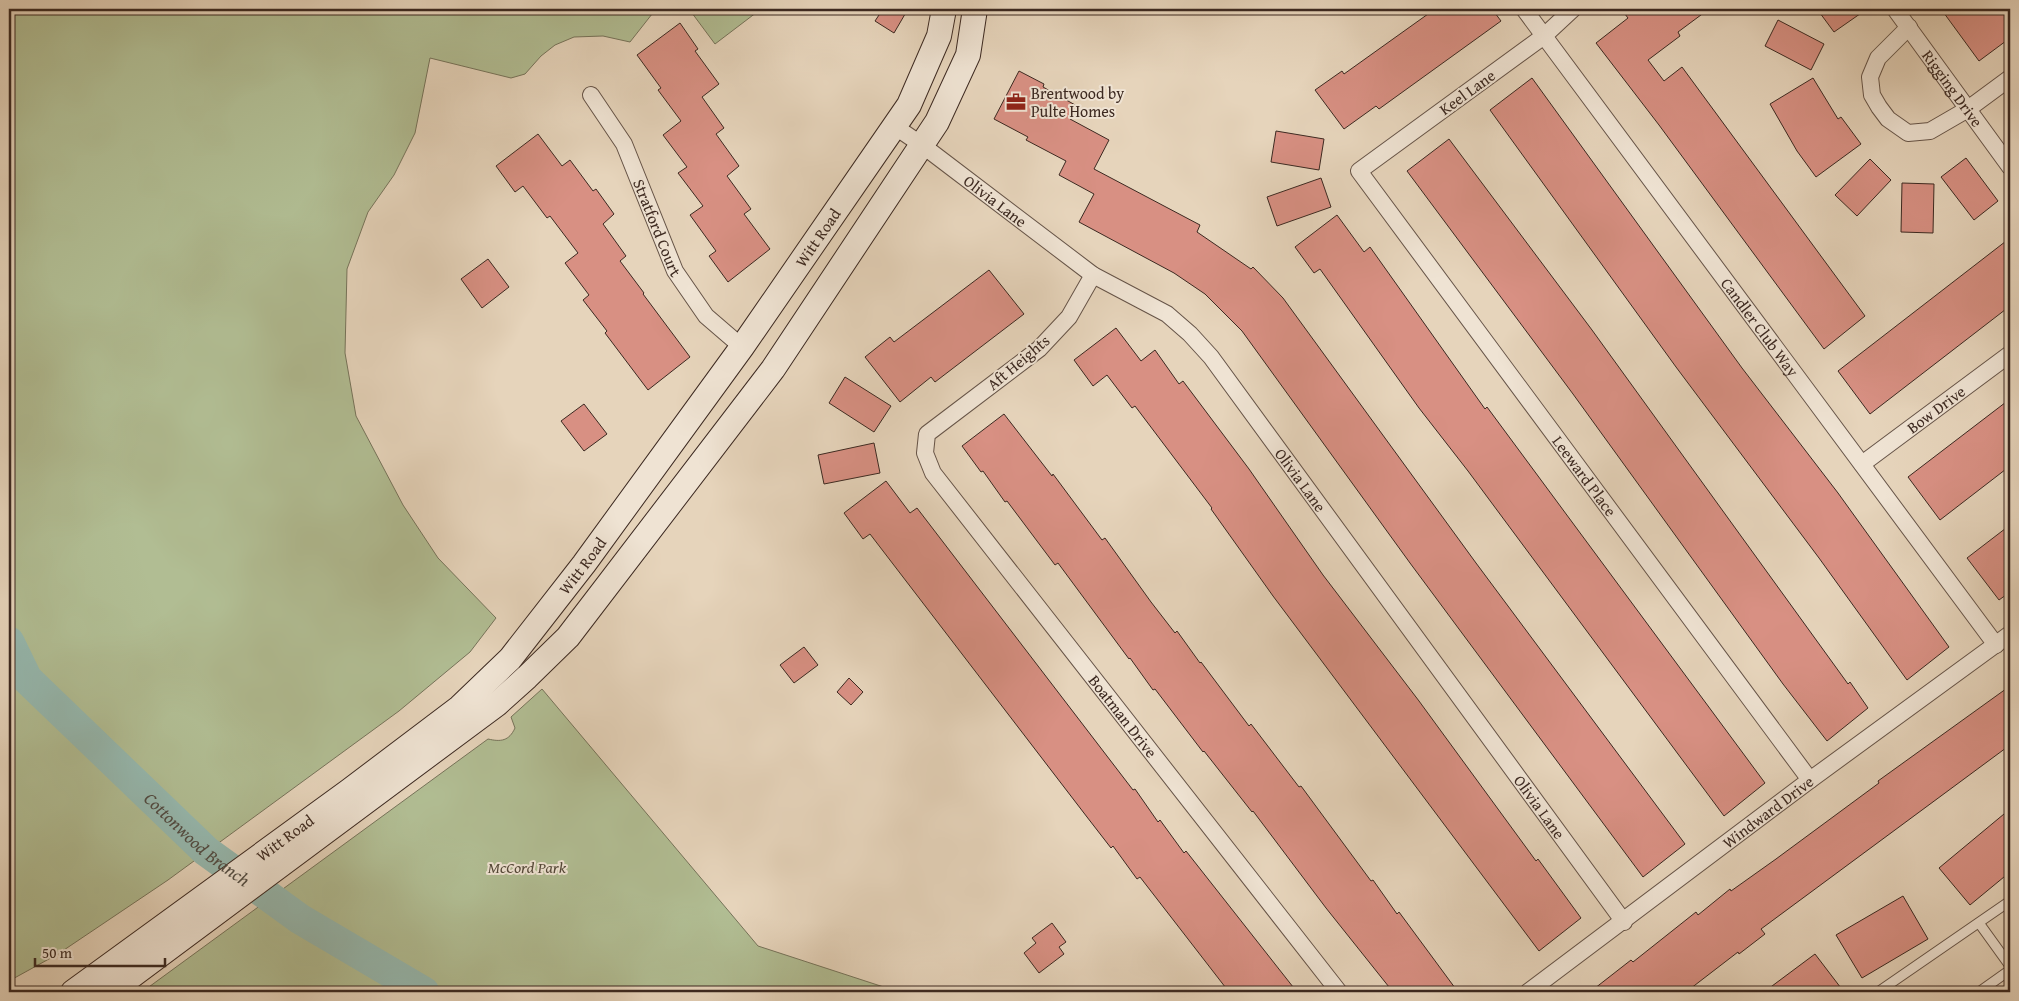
<svg xmlns="http://www.w3.org/2000/svg" width="2019" height="1001" font-family="'Gentium Book Plus',serif">
  <style>
    .green { fill: #b1bd93; stroke: #76735a }
    .lines { fill: none; stroke-linecap: round; stroke-linejoin: round }
    .river { stroke: #96b8ae; stroke-width: 31 }
    .building { fill: #d89083; stroke: #3c2921 }
    .lane-casing { stroke: #665448; stroke-width: 11 }
    .street-casing { stroke: #665448; stroke-width: 18 }
    .secondary-casing { stroke: #3c2921; stroke-width: 26 }
    .lane { stroke: #efe3d3; stroke-width: 9 }
    .street { stroke: #efe3d3; stroke-width: 16 }
    .secondary { stroke: #efe3d3; stroke-width: 24 }
    .labels { text-anchor: middle; dominant-baseline: central; stroke-width: 4; stroke-linejoin: round; paint-order: stroke }
    .street-label { font-size: 16px; fill: #3c2921; stroke: #efe3d3 }
    .poi-label { font-size: 16px; fill: #3c2921; stroke: #efe3d3; text-anchor: start }
    .park-label { font-size: 16px; font-style: italic; fill: #534738; stroke: #efe3d3 }
    .water-label { font-size: 18px; font-style: italic; fill: #524d44; stroke: #efe3d3 }
  </style>
  <rect width="100%" height="100%" fill="#e6d4bb"/>
  <filter id="stains"><feTurbulence type="fractalNoise" baseFrequency=".004" numOctaves="4"/><feColorMatrix values="0 0 0 0 .2 0 0 0 0 .09 0 0 0 0 .02 0 0 0 .5 -.17"/></filter>
  <radialGradient id="worn" r=".72"><stop offset=".6" stop-color="#630" stop-opacity="0"/><stop offset="1" stop-color="#630" stop-opacity=".3"/></radialGradient>
  <g class="green">
    <polygon points="9,9 656,9 630,42 603,36 574,37 555,45 541,56 525,74 511,78 430,58 415,133 394,175 368,212 347,269 345,353 356,416 403,505 438,558 496,618 470,652 399,711 168,880 58,954 9,981"/>
    <polygon points="689,9 761,9 715,44"/>
    <path d="M542 689 758 946 899 992H142L488 739C501 742 509 741 515 728L511 717Z"/>
  </g>
  <g class="lines">
    <path class="river" id="s1" d="M9 642 27 679 206 851 300 919 424 992"/>
  </g>
  <g class="building">
    <polygon points="883,9 908,9 894,33 875,21"/>
    <polygon points="1435,9 1492,9 1501,21 1379,109 1376,106 1344,129 1315,90 1342,71 1344,74"/>
    <polygon points="1621,9 1709,9 1678,32 1680,36 1648,60 1664,81 1682,67 1865,316 1824,349 1659,125 1596,43 1628,18"/>
    <polygon points="1817,9 1867,9 1834,32"/>
    <polygon points="1941,9 2010,9 2010,38 1979,61"/>
    <polygon points="1778,20 1824,44 1811,70 1765,46"/>
    <polygon points="680,23 698,49 695,51 719,84 702,97 724,128 716,134 739,166 727,176 751,209 744,214 770,249 728,282 709,256 716,251 690,215 703,206 678,173 687,167 663,135 681,121 658,90 661,88 637,55"/>
    <polygon points="1019,71 1044,84 1043,87 1077,106 1070,119 1109,140 1094,169 1200,225 1197,232 1251,269 1253,267 1283,298 1476,563 1685,844 1643,877 1410,563 1242,331 1205,294 1174,273 1079,222 1094,194 1059,175 1066,161 1026,140 1028,137 994,119"/>
    <polygon points="1532,78 1742,368 1838,493 1949,647 1907,680 1819,558 1676,367 1490,110"/>
    <polygon points="1813,78 1838,119 1841,117 1861,144 1816,177 1797,151 1770,104"/>
    <polygon points="1276,131 1324,139 1319,170 1271,162"/>
    <polygon points="538,134 562,166 570,160 593,191 596,189 614,214 603,224 626,256 620,261 644,293 643,294 690,357 648,390 605,333 607,331 583,300 589,295 565,263 578,253 550,216 547,218 523,186 515,192 496,166"/>
    <polygon points="1449,139 1592,330 1848,684 1850,682 1868,708 1827,741 1783,684 1573,394 1407,171"/>
    <polygon points="1966,158 1998,201 1974,220 1941,177"/>
    <polygon points="1870,159 1891,180 1857,216 1835,195"/>
    <polygon points="1321,178 1331,207 1277,226 1267,197"/>
    <polygon points="1902,183 1934,184 1933,233 1901,232"/>
    <polygon points="1337,215 1364,252 1370,247 1485,409 1487,407 1765,783 1724,816 1468,471 1419,408 1320,269 1314,273 1295,247"/>
    <polygon points="2010,238 2010,306 1870,414 1838,371"/>
    <polygon points="488,259 509,287 482,308 461,279"/>
    <polygon points="989,270 1024,314 935,382 931,377 900,402 865,357 890,337 894,342"/>
    <polygon points="1116,328 1141,361 1155,350 1179,384 1183,381 1249,469 1323,575 1419,701 1536,861 1538,859 1581,918 1539,951 1273,596 1211,509 1212,508 1135,406 1132,408 1107,375 1093,386 1074,360"/>
    <polygon points="845,377 891,406 874,432 829,403"/>
    <polygon points="2010,399 2010,466 1940,520 1908,477"/>
    <polygon points="584,404 607,434 584,451 561,421"/>
    <polygon points="1004,414 1052,476 1053,474 1102,540 1105,538 1151,602 1175,633 1177,631 1200,663 1201,662 1249,726 1251,724 1299,787 1301,786 1371,881 1373,880 1397,914 1399,912 1458,992 1393,992 1326,908 1253,811 1252,812 1204,751 1203,752 1155,689 1153,690 1130,658 1129,659 1058,563 1055,565 1007,501 1005,502 983,471 981,472 962,446"/>
    <polygon points="874,443 880,473 824,484 818,455"/>
    <polygon points="886,481 910,513 917,508 1133,790 1135,789 1158,822 1160,820 1184,853 1186,851 1297,992 1229,992 1140,877 1137,879 1113,846 1111,848 1087,817 870,534 863,539 844,513"/>
    <polygon points="2010,525 2010,592 1999,600 1967,558"/>
    <polygon points="804,647 818,665 794,683 780,665"/>
    <polygon points="849,678 863,692 851,705 837,692"/>
    <polygon points="2010,686 2010,745 1761,929 1765,934 1739,954 1738,952 1686,992 1590,992 1631,960 1633,962 1696,912 1698,915 1730,889 1731,891 1776,859 1879,783 1878,781"/>
    <polygon points="2010,809 2010,872 1970,905 1939,868"/>
    <polygon points="1903,896 1928,939 1862,978 1836,935"/>
    <polygon points="1052,923 1066,942 1059,947 1064,954 1039,973 1024,953 1036,943 1032,938"/>
    <polygon points="1815,954 1844,992 1764,992"/>
  </g>
  <g class="lines">
    <defs>
      <g id="lane">
        <polyline points="1979,923 2010,966"/>
        <polyline points="1878,992 2010,901"/>
        <polyline points="1979,992 2010,970"/>
      </g>
      <g id="street">
        <path id="s2" d="M1524 9 1996 645"/>
        <path id="s3" d="M1573 9 1544 36 1359 171 1810 780"/>
        <path id="s4" d="M1895 9 2010 167"/>
        <polyline points="1909,27 1878,58 1870,77 1872,95 1879,107 1888,119 1908,133 1930,131 1968,109 2010,78"/>
        <path id="s5" d="M591 95 624 144 675 271 706 316 742 347"/>
        <path id="s6" d="M894 126 922 145 1093 275 1167 314 1190 334 1211 357 1624 922"/>
        <path id="s7" d="M1093 275 1069 317 1039 349 927 434 925 453 933 473 1339 992"/>
        <path id="s8" d="M1862 464 2010 354"/>
        <path id="s9" d="M1528 992 1810 780 2010 634"/>
      </g>
      <g id="secondary">
        <path id="s10" d="M73 992 349 791 460 707 510 659 584 564 742 347 909 105 939 36 944 9"/>
        <polyline points="110,992 497,704 527,677 568,637 773,369 937,122 968,55 975,9"/>
      </g>
    </defs>
    <use href="#lane" class="lane-casing"/>
    <use href="#street" class="street-casing"/>
    <use href="#secondary" class="secondary-casing"/>
    <use href="#lane" class="lane"/>
    <use href="#street" class="street"/>
    <use href="#secondary" class="secondary"/>
  </g>
  <defs>
    <symbol id="office-bare" viewBox="-9 -9 18 18"><path d="M-6-3h4V-5.5h4V-3h4V5H-6ZM-1-4.5V-3h2v-1.5ZM-6 0V1H6V0Z" fill="#8f2418" stroke="#efe3d3" stroke-width="2.5" paint-order="stroke"/></symbol>
  </defs>
  <g fill-rule="evenodd">
    <use href="#office-bare" x="1002" y="88" width="28" height="28"/>
  </g>
  <g class="labels">
    <g class="street-label">
      <text stroke="none"><textPath href="#s4" startOffset="98">Rigging Drive</textPath></text>
      <text transform="translate(1467 92) rotate(-36)">Keel Lane</text>
      <text stroke="none"><textPath href="#s6" startOffset="126">Olivia Lane</textPath></text>
      <text stroke="none"><textPath href="#s5" startOffset="149">Stratford Court</textPath></text>
      <text stroke="none"><textPath href="#s10" startOffset="1072">Witt Road</textPath></text>
      <text stroke="none"><textPath href="#s2" startOffset="396">Candler Club Way</textPath></text>
      <text transform="translate(1018 362) rotate(-40)">Aft Heights</text>
      <text stroke="none"><textPath href="#s8" startOffset="92">Bow Drive</textPath></text>
      <text stroke="none"><textPath href="#s3" startOffset="648">Leeward Place</textPath></text>
      <text stroke="none"><textPath href="#s6" startOffset="546">Olivia Lane</textPath></text>
      <text stroke="none"><textPath href="#s10" startOffset="668">Witt Road</textPath></text>
      <text stroke="none"><textPath href="#s7" startOffset="582">Boatman Drive</textPath></text>
      <text stroke="none"><textPath href="#s6" startOffset="951">Olivia Lane</textPath></text>
      <text stroke="none"><textPath href="#s9" startOffset="300">Windward Drive</textPath></text>
      <text stroke="none"><textPath href="#s10" startOffset="262">Witt Road</textPath></text>
    </g>
    <g class="poi-label">
      <text x="1031" y="93">Brentwood by<tspan x="1031" dy="18">Pulte Homes</tspan></text>
    </g>
    <g class="park-label">
      <text x="527" y="867">McCord Park</text>
    </g>
    <g class="water-label">
      <text stroke="none"><textPath href="#s1" startOffset="275">Cottonwood Branch</textPath></text>
    </g>
  </g>
  <rect width="2019" height="1001" fill="none" stroke="#e6d4bb" stroke-width="30"/>
  <rect x="10" y="10" width="1999" height="981" fill="none" stroke="#3c2921" stroke-width="2.5"/>
  <rect x="15" y="15" width="1989" height="971" fill="none" stroke="#3c2921"/>
  <path d="M35 958v8h130v-8" fill="none" stroke="#3c2921" stroke-width="2.5"/>
  <text x="42" y="958" font-size="15" fill="#3c2921" stroke="#efe3d3" stroke-width="4" paint-order="stroke">50 m</text>
  <rect width="100%" height="100%" filter="url(#stains)"/>
  <rect width="100%" height="100%" fill="url(#worn)"/>
</svg>
